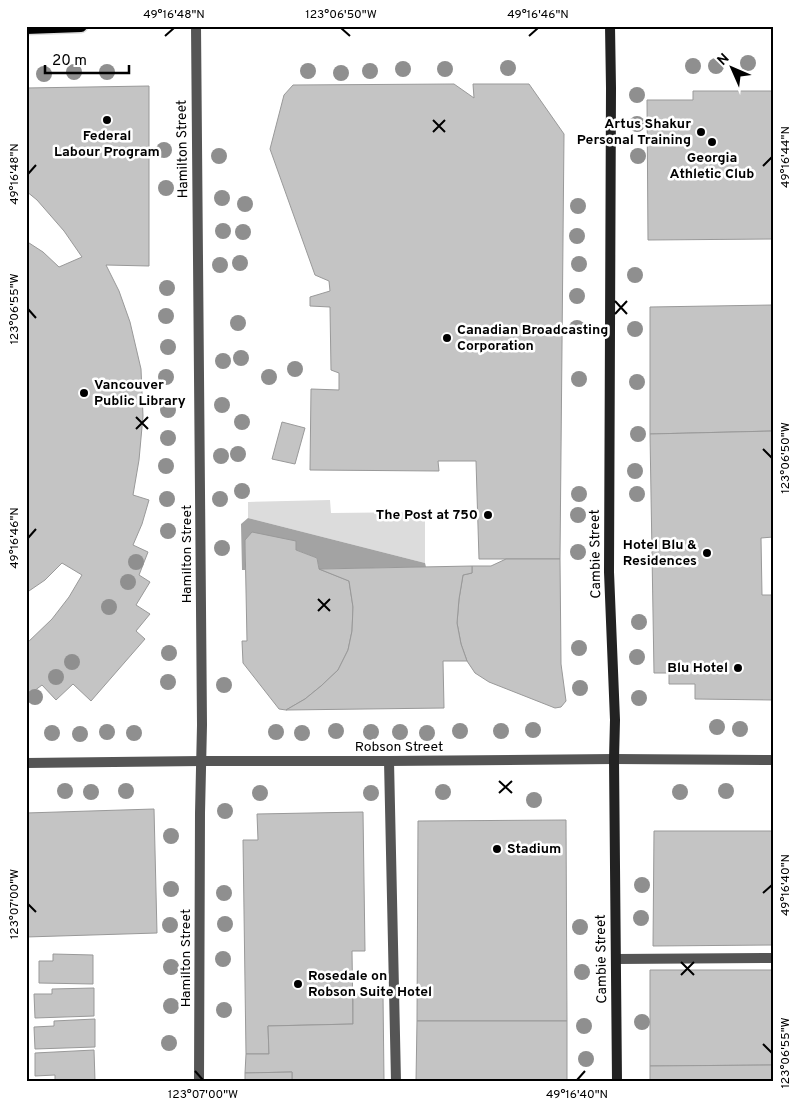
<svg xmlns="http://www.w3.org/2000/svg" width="799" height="1107" font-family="Overpass,sans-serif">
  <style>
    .green { fill: #dcdcdc }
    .water { fill: #a3a3a3 }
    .building { fill: #c4c4c4; stroke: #999 }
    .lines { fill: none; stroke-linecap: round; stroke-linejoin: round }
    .primary-casing { stroke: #dbdbdb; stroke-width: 15 }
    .service { stroke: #555; stroke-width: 10 }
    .tertiary { stroke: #555; stroke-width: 10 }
    .secondary { stroke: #222; stroke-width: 10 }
    .primary { stroke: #000; stroke-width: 12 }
    .tree { fill: #8f8f8f }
    .ticks { fill: none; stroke: #000; stroke-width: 2 }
    .poi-dot { fill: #000; stroke: #fff; stroke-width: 2 }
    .labels { text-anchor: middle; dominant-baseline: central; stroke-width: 5; stroke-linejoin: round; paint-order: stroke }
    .poi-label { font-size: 14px; font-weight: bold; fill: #000; stroke: #fff; text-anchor: end }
    .street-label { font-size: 14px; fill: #000; stroke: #fff }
    .neatline { fill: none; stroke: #000; stroke-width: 2 }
    .ticks-label { font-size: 12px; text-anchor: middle; fill: #000 }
  </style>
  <rect width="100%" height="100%" fill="#fff"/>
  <polygon class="green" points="330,500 331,513 425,512 425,563 248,518 248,502"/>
  <polygon class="water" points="248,518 425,563 426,567 319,569 317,558 296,550 245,540 245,570 242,570 241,524"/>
  <g class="building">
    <polygon points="454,84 474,98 473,84 529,84 564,134 560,559 479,559 476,461 438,461 439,471 310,470 311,389 339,390 339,373 331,370 330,307 310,306 310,297 330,291 329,281 315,275 270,149 284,95 293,85"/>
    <polygon points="149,86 149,266 106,265 119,291 130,322 141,369 143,416 139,460 133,495 149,500 142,524 133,545 148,552 139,575 150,582 136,605 150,614 136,631 145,639 91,701 73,684 56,700 42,685 26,697 26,644 52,619 69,597 82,575 62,563 45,580 26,593 26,241 43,252 59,267 82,257 64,231 37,200 26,191 26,88"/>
    <polygon points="693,91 773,91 773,239 648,240 647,100 693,100"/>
    <polygon points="773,305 773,431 650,434 650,307"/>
    <polygon points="282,422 305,428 295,464 272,459"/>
    <polygon points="773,431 773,537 761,538 762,595 773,595 773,700 695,699 695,684 669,684 669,673 654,673 650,434"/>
    <polygon points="252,532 296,541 296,550 317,558 319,569 349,581 353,607 352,631 348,650 338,670 321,686 305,699 286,710 279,709 243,663 242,641 247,641 245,540"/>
    <polygon points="506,559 560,559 561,664 566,701 561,707 555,708 489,682 475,673 467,661 461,644 457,623 459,599 463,575 472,573 472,566 491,566"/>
    <polygon points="472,566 472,573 463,575 459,599 457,623 461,644 467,661 443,661 444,708 286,710 305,699 321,686 338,670 348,650 352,631 353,607 349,581 319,569"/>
    <polygon points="154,809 157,933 26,937 26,813"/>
    <polygon points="363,812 365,951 352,951 353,1024 268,1026 269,1054 246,1054 243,840 258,840 257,814"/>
    <polygon points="566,820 567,1021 417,1021 418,821"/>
    <polygon points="654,831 773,831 773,945 653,946"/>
    <polygon points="53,954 93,955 93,984 39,983 39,961 53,961"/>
    <polygon points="650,970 773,970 773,1065 650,1066"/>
    <polygon points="94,988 94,1016 35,1018 34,994 52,994 52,989"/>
    <polygon points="353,994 383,994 384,1081 292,1081 292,1072 245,1073 246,1054 269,1054 268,1026 353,1024"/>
    <polygon points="95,1019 95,1047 35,1049 34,1027 54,1026 54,1021"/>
    <polygon points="417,1021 567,1021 567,1081 416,1081"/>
    <polygon points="94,1050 95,1081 55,1081 55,1075 35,1076 35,1053"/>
    <polygon points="773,1065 773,1081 650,1081 650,1066"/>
    <polygon points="292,1072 292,1081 245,1081 245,1073"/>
  </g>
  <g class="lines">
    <defs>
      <polyline id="primary" points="26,28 81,26"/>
    </defs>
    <use href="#primary" class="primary-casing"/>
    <g class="service">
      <polyline points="389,761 396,1081"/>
      <polyline points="616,959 773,958"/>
    </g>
    <g class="tertiary">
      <polyline points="196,26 202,725 200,813 199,1081"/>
      <polyline points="26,763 201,761 389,761 614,759 773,760"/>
    </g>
    <polyline class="secondary" points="610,26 611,88 609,572 615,720 614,759 617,1081"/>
    <use href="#primary" class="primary"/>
  </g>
  <g class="tree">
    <circle cx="748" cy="63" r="8"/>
    <circle cx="693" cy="66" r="8"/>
    <circle cx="716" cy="66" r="8"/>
    <circle cx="508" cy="68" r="8"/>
    <circle cx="403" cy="69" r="8"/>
    <circle cx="445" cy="69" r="8"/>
    <circle cx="308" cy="71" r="8"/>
    <circle cx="370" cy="71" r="8"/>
    <circle cx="74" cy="72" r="8"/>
    <circle cx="107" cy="72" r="8"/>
    <circle cx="341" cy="73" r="8"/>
    <circle cx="44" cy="74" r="8"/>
    <circle cx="637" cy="95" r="8"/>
    <circle cx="637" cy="124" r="8"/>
    <circle cx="164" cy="150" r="8"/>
    <circle cx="219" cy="156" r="8"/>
    <circle cx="638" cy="156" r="8"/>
    <circle cx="166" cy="188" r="8"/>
    <circle cx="222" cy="198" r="8"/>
    <circle cx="245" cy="204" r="8"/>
    <circle cx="578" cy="206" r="8"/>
    <circle cx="223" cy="231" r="8"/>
    <circle cx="243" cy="232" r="8"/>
    <circle cx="577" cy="236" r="8"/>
    <circle cx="240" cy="263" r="8"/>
    <circle cx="579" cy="264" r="8"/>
    <circle cx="220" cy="265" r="8"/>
    <circle cx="635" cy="275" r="8"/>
    <circle cx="167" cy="288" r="8"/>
    <circle cx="577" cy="296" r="8"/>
    <circle cx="166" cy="316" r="8"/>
    <circle cx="238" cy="323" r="8"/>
    <circle cx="577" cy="328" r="8"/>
    <circle cx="635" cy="329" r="8"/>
    <circle cx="168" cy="347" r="8"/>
    <circle cx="241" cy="358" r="8"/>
    <circle cx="223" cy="361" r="8"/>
    <circle cx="295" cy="369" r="8"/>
    <circle cx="166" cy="377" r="8"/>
    <circle cx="269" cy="377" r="8"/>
    <circle cx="579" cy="379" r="8"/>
    <circle cx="637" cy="382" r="8"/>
    <circle cx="222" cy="405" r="8"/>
    <circle cx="168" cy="410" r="8"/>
    <circle cx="242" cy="422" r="8"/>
    <circle cx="638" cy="434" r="8"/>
    <circle cx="168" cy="438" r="8"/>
    <circle cx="238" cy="454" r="8"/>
    <circle cx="221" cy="456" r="8"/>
    <circle cx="166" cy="466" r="8"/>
    <circle cx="635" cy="471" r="8"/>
    <circle cx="242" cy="491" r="8"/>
    <circle cx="579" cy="494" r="8"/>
    <circle cx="637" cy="494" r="8"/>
    <circle cx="167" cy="499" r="8"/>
    <circle cx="220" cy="499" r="8"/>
    <circle cx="578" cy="515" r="8"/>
    <circle cx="168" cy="531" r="8"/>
    <circle cx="222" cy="548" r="8"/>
    <circle cx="578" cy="552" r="8"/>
    <circle cx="136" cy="562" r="8"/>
    <circle cx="128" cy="582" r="8"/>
    <circle cx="109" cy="607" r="8"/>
    <circle cx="639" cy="622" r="8"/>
    <circle cx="579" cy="648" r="8"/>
    <circle cx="169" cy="653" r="8"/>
    <circle cx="637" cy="657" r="8"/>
    <circle cx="72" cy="662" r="8"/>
    <circle cx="56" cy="677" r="8"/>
    <circle cx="168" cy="682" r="8"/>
    <circle cx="224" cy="685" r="8"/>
    <circle cx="580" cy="688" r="8"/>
    <circle cx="35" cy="697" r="8"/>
    <circle cx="639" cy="698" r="8"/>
    <circle cx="717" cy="727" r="8"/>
    <circle cx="740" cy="729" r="8"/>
    <circle cx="533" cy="730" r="8"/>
    <circle cx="336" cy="731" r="8"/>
    <circle cx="460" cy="731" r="8"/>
    <circle cx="501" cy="731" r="8"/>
    <circle cx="107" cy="732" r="8"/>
    <circle cx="276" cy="732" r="8"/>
    <circle cx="371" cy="732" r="8"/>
    <circle cx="400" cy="732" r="8"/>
    <circle cx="52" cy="733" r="8"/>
    <circle cx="134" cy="733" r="8"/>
    <circle cx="302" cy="733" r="8"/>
    <circle cx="427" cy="733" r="8"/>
    <circle cx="80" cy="734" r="8"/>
    <circle cx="65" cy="791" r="8"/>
    <circle cx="126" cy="791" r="8"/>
    <circle cx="726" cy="791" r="8"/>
    <circle cx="91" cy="792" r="8"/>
    <circle cx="443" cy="792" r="8"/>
    <circle cx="680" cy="792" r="8"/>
    <circle cx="260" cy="793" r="8"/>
    <circle cx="371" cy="793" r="8"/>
    <circle cx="534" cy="800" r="8"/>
    <circle cx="225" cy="811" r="8"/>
    <circle cx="171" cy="836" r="8"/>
    <circle cx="642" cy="885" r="8"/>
    <circle cx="171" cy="889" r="8"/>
    <circle cx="224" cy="893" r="8"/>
    <circle cx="641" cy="918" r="8"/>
    <circle cx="225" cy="924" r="8"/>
    <circle cx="170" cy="925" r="8"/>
    <circle cx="580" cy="927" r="8"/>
    <circle cx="223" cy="959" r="8"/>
    <circle cx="171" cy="967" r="8"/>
    <circle cx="582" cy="972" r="8"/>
    <circle cx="171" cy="1006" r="8"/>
    <circle cx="224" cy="1010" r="8"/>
    <circle cx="642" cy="1022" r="8"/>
    <circle cx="584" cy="1026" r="8"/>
    <circle cx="169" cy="1043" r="8"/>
    <circle cx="586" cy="1059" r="8"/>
  </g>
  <path class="ticks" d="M341 28 350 36M165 36 174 28M529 36 538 28M433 120 445 132M433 132 445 120M763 166 772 157M28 174 36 165M615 301 627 314M28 309 36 318M615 314 627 301M136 417 148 429M136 429 148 417M763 449 772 458M28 538 36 529M318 599 330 611M318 611 330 599M499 781 512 793M499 793 512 781M763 893 772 885M28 904 36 912M681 962 694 975M681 975 694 962M763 1044 772 1053M195 1071 203 1080M577 1080 585 1071"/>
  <g class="poi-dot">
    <circle cx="107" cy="120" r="5"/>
    <circle cx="701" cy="132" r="5"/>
    <circle cx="712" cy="142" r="5"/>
    <circle cx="447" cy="338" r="5"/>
    <circle cx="84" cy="393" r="5"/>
    <circle cx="488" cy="515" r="5"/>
    <circle cx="707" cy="553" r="5"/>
    <circle cx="738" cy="668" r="5"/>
    <circle cx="497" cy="849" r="5"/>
    <circle cx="298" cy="984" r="5"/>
  </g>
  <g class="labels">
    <g class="poi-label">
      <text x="691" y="124">Artus Shakur<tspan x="691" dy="16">Personal Training</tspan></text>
      <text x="107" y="136" text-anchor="middle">Federal<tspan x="107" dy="16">Labour Program</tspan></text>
      <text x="712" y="158" text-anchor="middle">Georgia<tspan x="712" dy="16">Athletic Club</tspan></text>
      <text x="457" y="330" text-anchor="start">Canadian Broadcasting<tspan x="457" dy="16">Corporation</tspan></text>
      <text x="94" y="385" text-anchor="start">Vancouver<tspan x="94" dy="16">Public Library</tspan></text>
      <text x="478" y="515">The Post at 750</text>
      <text x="697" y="545">Hotel Blu &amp;<tspan x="697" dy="16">Residences</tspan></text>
      <text x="728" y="668">Blu Hotel</text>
      <text x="507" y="849" text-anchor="start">Stadium</text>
      <text x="308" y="976" text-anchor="start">Rosedale on<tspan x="308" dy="16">Robson Suite Hotel</tspan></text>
    </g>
    <g class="street-label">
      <text transform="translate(183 149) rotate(-91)">Hamilton Street</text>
      <text transform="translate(187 554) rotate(-90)">Hamilton Street</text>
      <text transform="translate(596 554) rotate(-91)">Cambie Street</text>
      <text x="399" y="747">Robson Street</text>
      <text transform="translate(186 958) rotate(-90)">Hamilton Street</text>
      <text transform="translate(602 959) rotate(-91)">Cambie Street</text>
    </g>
  </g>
  <rect width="799" height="1107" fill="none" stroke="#ffffff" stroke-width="55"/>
  <g transform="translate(732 68) rotate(315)" stroke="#ffffff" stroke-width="4" paint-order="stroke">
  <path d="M0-4L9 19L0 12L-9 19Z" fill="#000000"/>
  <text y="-8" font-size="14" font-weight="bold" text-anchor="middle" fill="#000000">N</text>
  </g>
  <path d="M45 65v8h84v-8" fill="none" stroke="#000000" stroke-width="2.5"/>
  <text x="52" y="65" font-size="15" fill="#000000" stroke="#ffffff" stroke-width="4" paint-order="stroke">20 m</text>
  <rect x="28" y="28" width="744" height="1052" class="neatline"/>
  <g class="ticks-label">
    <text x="174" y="18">49°16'48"N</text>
    <text x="341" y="18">123°06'50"W</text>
    <text x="538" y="18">49°16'46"N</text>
    <text transform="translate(785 157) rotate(-90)" y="4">49°16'44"N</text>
    <text transform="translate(14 174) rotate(-90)" y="4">49°16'48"N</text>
    <text transform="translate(14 309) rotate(-90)" y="4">123°06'55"W</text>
    <text transform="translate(785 458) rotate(-90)" y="4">123°06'50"W</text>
    <text transform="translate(14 538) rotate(-90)" y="4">49°16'46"N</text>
    <text transform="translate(785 885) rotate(-90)" y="4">49°16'40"N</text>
    <text transform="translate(14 904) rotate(-90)" y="4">123°07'00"W</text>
    <text transform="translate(785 1053) rotate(-90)" y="4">123°06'55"W</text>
    <text x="203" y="1098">123°07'00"W</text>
    <text x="577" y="1098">49°16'40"N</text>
  </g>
</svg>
